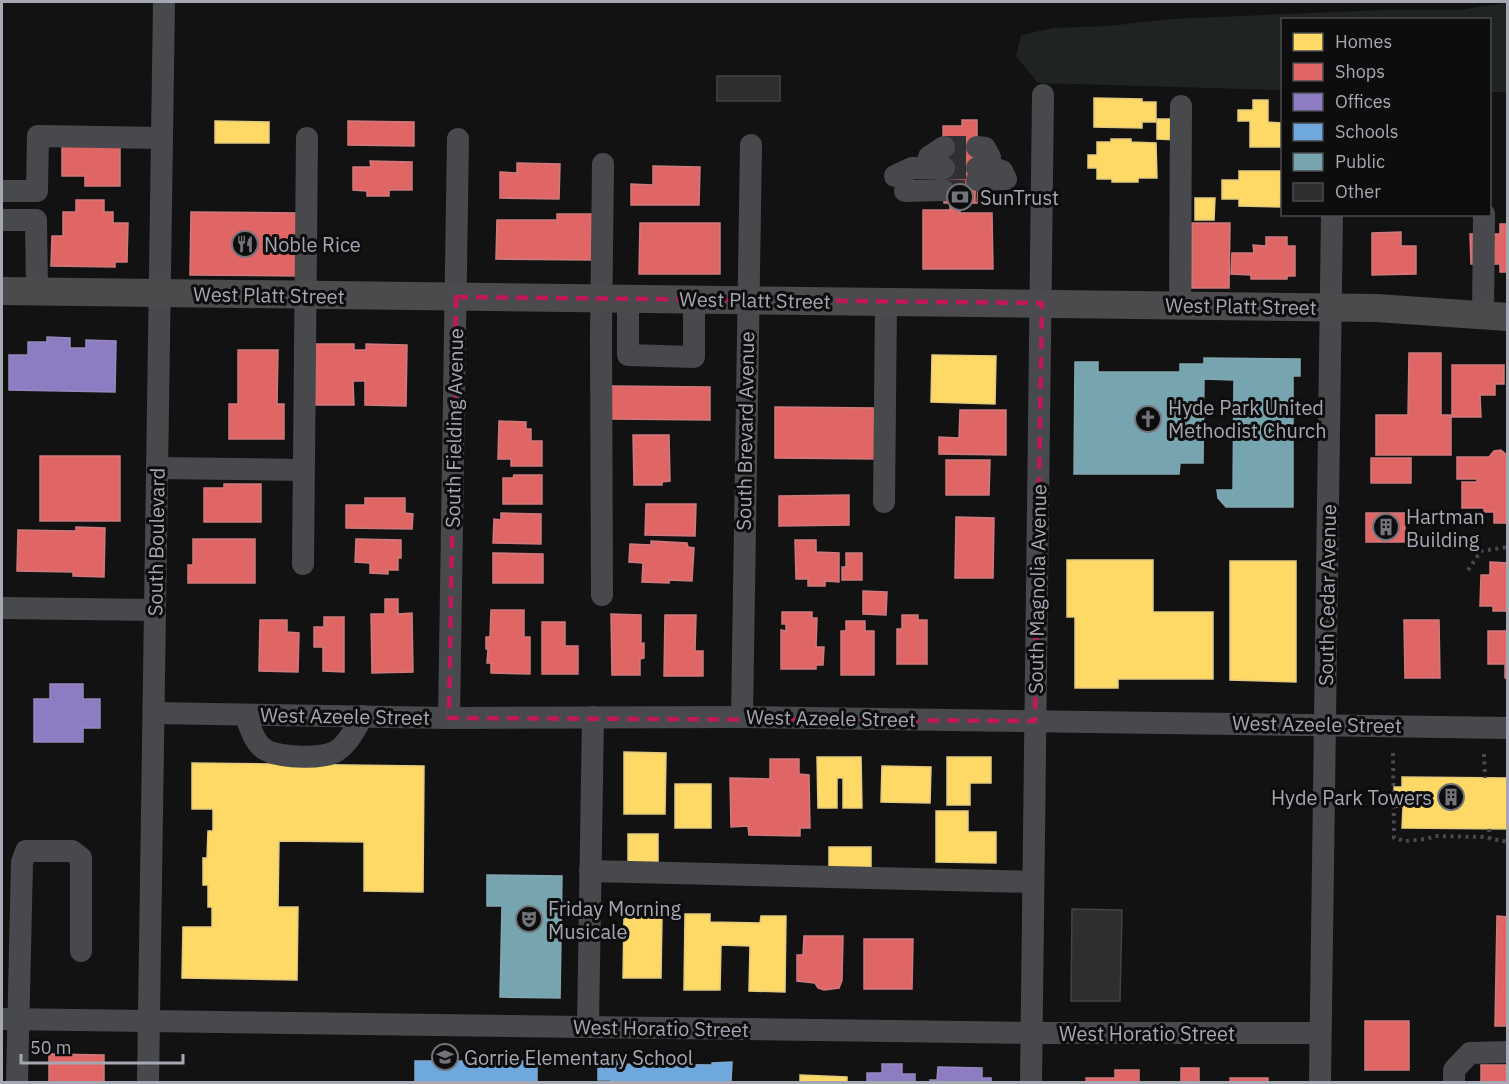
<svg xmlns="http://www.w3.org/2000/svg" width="1509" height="1084" font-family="'IBM Plex Sans',sans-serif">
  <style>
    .green { fill: #1f2420 }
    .homes { fill: #ffd966; stroke: #e4ca7d; stroke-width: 1.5 }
    .shops { fill: #e06666; stroke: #ce7a7d; stroke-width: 1.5 }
    .offices { fill: #8e7cc3; stroke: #9589be; stroke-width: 1.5 }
    .schools { fill: #6fa8dc; stroke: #7fa8cf; stroke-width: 1.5 }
    .public { fill: #76a5af; stroke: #84a6b0; stroke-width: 1.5 }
    .building { fill: #2e2e30; stroke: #424346; stroke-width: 1.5 }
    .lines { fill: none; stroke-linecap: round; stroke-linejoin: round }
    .minor-tunnel { stroke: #2f3033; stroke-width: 22; stroke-dasharray: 22 11; stroke-linecap: butt }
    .path { stroke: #4a4a4d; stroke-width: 4; stroke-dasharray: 3 4.5; stroke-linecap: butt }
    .minor { stroke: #48494c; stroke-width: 22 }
    .major { stroke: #4b4b4e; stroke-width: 28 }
    .marked { fill: none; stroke: #c2185b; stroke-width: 4.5; stroke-dasharray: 12 8; stroke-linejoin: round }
    .labels { text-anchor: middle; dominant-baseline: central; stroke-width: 6; stroke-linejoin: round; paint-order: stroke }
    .poi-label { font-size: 20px; fill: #a5a8b2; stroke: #0d0d0e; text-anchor: start }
    .street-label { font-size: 20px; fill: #a5a8b2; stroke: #0d0d0e }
  </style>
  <rect width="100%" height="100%" fill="#121213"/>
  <polygon class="green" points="1507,3 1507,92 1490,92 1490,20 1282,20 1282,90 1038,83 1016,56 1021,35 1053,28 1109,26 1170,19 1384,10 1458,10"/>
  <g class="homes">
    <polygon points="1094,98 1142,99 1142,102 1156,102 1156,122 1142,122 1142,128 1094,127"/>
    <polygon points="1253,100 1268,100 1268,122 1282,123 1282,147 1250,147 1250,121 1238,121 1238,110 1253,110"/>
    <polygon points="1157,119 1179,119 1179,140 1157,139"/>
    <polygon points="215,121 269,122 269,143 215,143"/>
    <polygon points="1111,139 1131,139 1131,142 1156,143 1157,178 1138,178 1138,182 1112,182 1112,179 1097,179 1097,168 1088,168 1088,155 1097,155 1097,142 1111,142"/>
    <polygon points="1239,171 1281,171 1280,207 1239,206 1239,199 1222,199 1222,180 1239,180"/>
    <polygon points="1195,198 1215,198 1214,220 1195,220"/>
    <polygon points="932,355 996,356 995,404 931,402"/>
    <polygon points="1067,560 1153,560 1153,612 1213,612 1213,679 1118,679 1118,688 1075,688 1075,617 1067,617"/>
    <polygon points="1230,561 1296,561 1296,682 1230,680"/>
    <polygon points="624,752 666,753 665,814 624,814"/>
    <polygon points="817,757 861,757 862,808 843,808 843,778 837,778 837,808 818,808"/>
    <polygon points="947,757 991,757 991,783 970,783 970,805 947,805"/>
    <polygon points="192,763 424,766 423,892 364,891 364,842 279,841 278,907 298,907 297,980 182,978 183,927 212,927 212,907 208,907 208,885 203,885 203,858 207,858 208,831 213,831 213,809 192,809"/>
    <polygon points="882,766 931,767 930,803 881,802"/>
    <polygon points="1402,777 1508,778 1508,829 1402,828 1403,807 1394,807 1394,787 1402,787"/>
    <rect x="675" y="784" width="36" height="44"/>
    <polygon points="936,811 968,811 968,832 996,832 996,863 936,862"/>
    <rect x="628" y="834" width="30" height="29"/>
    <rect x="829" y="847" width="42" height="20"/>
    <polygon points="685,914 710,914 710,922 760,923 761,916 786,916 785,992 749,991 750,946 721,945 720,990 684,990"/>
    <polygon points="624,916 662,916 661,978 623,978"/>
    <polygon points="800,1075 847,1077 847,1082 800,1082"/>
  </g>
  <g class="shops">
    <polygon points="962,120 977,120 977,203 960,203 960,213 992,213 993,269 923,269 923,210 950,210 950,203 944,203 943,126 962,126"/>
    <polygon points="348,121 414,122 414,146 348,145"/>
    <polygon points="62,142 120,142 120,186 85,186 85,176 62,176"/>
    <polygon points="370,161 412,162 412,190 389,190 389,196 367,196 367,191 353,190 353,167 371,167"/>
    <polygon points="517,163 560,164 559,199 500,198 500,172 517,173"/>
    <polygon points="653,166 700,167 699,205 631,205 631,184 653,185"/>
    <polygon points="76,200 104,200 104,212 113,212 113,223 128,223 127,262 115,262 115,267 51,266 52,236 63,236 63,212 76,212"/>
    <polygon points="191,212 300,213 299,276 190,275"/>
    <polygon points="557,214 593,214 592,260 496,259 497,220 557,220"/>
    <polygon points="640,223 720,223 720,274 639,274"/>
    <polygon points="1192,223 1230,223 1229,288 1192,288"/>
    <polygon points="1500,224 1508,224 1508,272 1500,272 1500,264 1471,264 1470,234 1500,234"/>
    <polygon points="1401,232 1401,246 1416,246 1416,274 1372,275 1372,233"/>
    <polygon points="1266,237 1287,237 1287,246 1295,246 1295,276 1287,276 1287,279 1251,279 1251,275 1231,274 1232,253 1254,253 1253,245 1266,246"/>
    <polygon points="314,344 354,344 354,350 366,350 366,344 407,345 406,406 365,405 365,381 353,381 354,405 314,405"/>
    <polygon points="238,350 278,350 277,404 284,404 284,439 229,439 229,404 238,404"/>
    <polygon points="1409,353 1441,353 1441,415 1451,415 1451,455 1376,455 1376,415 1408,415"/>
    <polygon points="1452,365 1504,365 1504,384 1495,384 1495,395 1480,395 1481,417 1452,417"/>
    <polygon points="611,386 710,387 710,420 611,419"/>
    <polygon points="775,407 879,408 878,459 775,458"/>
    <polygon points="960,410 1006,410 1006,455 939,454 939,437 959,438"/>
    <polygon points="499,421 526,422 526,429 531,429 531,441 542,441 542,466 511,466 511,459 498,459"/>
    <polygon points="633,435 669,435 670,481 662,482 662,485 634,485"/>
    <polygon points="1501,450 1508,456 1508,523 1494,523 1494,512 1484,512 1484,508 1462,508 1462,482 1477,482 1477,479 1457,479 1457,457 1489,457 1494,451"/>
    <rect x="40" y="456" width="80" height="65"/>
    <rect x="1371" y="458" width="40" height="25"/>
    <polygon points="946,460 990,460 989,495 946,495"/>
    <polygon points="514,475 542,475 542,504 503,504 503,478 513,478"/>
    <polygon points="224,484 261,484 261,522 204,522 204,488 224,488"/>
    <polygon points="849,495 849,525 779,526 779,496"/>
    <polygon points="365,498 405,498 405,513 413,514 412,529 346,528 346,505 365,505"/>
    <polygon points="646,504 696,504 695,536 645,535"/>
    <polygon points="501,513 541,514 541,544 493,543 494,519 501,520"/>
    <rect x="1366" y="513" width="39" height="29"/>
    <polygon points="956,517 994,518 993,578 955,578"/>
    <polygon points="76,527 105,528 104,577 73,576 73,572 17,571 18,530 76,531"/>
    <polygon points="193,539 255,539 255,583 188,583 188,565 193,565"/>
    <polygon points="356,539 401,540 401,558 398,558 398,570 388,570 388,574 370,573 370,563 355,562"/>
    <polygon points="795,540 816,540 816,552 839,553 839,582 825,581 825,586 808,586 808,579 796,579"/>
    <polygon points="651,541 687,543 688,547 694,548 692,581 669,580 669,583 642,582 643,563 629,562 630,544 651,545"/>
    <polygon points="493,553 543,554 543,583 493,583"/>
    <polygon points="846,553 862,553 862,580 842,580 842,567 846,567"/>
    <polygon points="1490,562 1508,563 1508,611 1493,611 1493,606 1480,606 1481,575 1490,575"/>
    <polygon points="863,591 887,592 886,615 863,614"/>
    <polygon points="385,599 398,599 398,614 412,613 413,672 372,673 371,614 385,614"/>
    <polygon points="491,610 524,610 524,637 530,637 530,674 491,673 491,663 487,663 488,649 486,649 486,637 490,637"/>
    <polygon points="782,612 812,612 812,618 817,618 816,647 824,647 823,665 816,665 816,669 781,669 781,630 786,631 786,624 782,624"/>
    <polygon points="611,614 641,615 641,644 644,643 644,658 640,659 640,675 612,675"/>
    <polygon points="665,615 696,615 695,651 703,651 703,676 664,676"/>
    <polygon points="902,615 918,615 918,620 927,620 927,664 897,664 897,629 902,629"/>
    <polygon points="324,617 344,617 344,672 323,671 323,647 314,647 314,627 324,627"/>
    <polygon points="260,620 287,620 287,632 299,633 298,672 259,671"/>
    <polygon points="1404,620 1439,620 1440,678 1405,678"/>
    <polygon points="846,621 865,621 865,631 874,631 874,675 841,675 841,631 846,631"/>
    <polygon points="542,622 565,622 565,646 578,646 578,674 542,674"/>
    <polygon points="1488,631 1508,631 1508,678 1505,678 1505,664 1488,664"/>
    <polygon points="770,759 799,759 799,774 809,775 810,828 800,828 800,836 749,835 748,826 731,827 730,778 770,779"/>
    <polygon points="1497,916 1508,917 1508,1026 1495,1026"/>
    <polygon points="804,936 843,936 842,980 839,988 824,990 818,988 815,983 797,981 797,955 803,955"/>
    <polygon points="864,939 913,939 912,989 864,989"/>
    <rect x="1365" y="1021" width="44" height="49"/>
    <polygon points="49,1054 104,1055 104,1082 49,1082"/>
    <rect x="1481" y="1065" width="27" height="17"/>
    <rect x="1181" y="1068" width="18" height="14"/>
    <polygon points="1115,1070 1139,1070 1139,1082 1086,1082 1086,1078 1115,1078"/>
    <rect x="1230" y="1078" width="38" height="4"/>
  </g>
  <g class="offices">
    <polygon points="47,337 70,338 70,348 86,348 86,340 116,341 115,392 9,390 9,355 28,355 28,342 47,342"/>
    <polygon points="50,684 83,684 83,699 100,699 100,728 83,728 83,742 34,742 34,699 50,699"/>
    <polygon points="882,1064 902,1064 902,1074 915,1074 915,1082 867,1082 867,1073 882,1073"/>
    <polygon points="938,1067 982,1068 982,1078 991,1078 991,1082 930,1082 930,1080 937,1080"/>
  </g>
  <g class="schools">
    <polygon points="598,1055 623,1055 623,1064 712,1065 712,1063 732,1062 731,1082 611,1082 611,1080 598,1080"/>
    <rect x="415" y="1061" width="122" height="21"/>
  </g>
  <g class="public">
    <polygon points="1204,358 1300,359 1300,376 1293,376 1293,507 1226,507 1218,498 1217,490 1233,490 1234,380 1204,379 1203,463 1180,463 1179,474 1074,474 1075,362 1098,362 1098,372 1180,372 1180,364 1204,364"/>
    <polygon points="487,875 562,876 560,998 500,997 502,906 487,906"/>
  </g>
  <g class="building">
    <rect x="717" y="76" width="63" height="25"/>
    <polygon points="1072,909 1122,910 1120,1001 1071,1001"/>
  </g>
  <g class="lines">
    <g class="minor-tunnel">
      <polyline points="944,147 977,147"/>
      <polyline points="944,168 977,168"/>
      <polyline points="943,190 977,191"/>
    </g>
    <g class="path">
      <polyline points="1468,570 1481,551 1508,547"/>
      <polyline points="1393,753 1394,838 1405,841 1427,839 1435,836 1483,837 1508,842"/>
      <polyline points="1484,754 1485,778"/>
      <polyline points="1489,829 1490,839"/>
    </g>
    <g class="minor">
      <polyline points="977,147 985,148 990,157"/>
      <polyline points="929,157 944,147"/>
      <polyline points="977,168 993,168 1002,171 1006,179 977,180"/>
      <polyline points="895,176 912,168 944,168"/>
      <polyline points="2,191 37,191 38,136 162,138"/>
      <polyline points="905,191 943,190"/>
      <polyline points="2,220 36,220 37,291"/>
      <polyline points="628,299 628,355 694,357 694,299"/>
      <polyline points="1180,306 1181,106"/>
      <polyline points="1483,317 1484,214"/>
      <polyline points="157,468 303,470"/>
      <polyline points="884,502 886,302"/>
      <polyline points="303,564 307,138"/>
      <polyline points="602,595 601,336 603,164"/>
      <polyline points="2,608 155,610"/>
      <polyline points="154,713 449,718 742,717 1508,728"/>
      <path d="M245 715C250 726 254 744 266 750 279 758 326 760 338 750 349 742 356 728 363 716"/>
      <polyline points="742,717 751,145"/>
      <polyline points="449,718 458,139"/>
      <polyline points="590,871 1033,882"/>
      <polyline points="2,1019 1032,1033 1320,1033"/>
      <polyline points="588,1027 593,717"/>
      <polyline points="17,1082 22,862 26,851 72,851 81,858 81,951"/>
      <polyline points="148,1082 164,2"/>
      <polyline points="1031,1082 1043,95"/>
      <polyline points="1320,1082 1332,214"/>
      <polyline points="1454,1082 1454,1070 1470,1053 1508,1052"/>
    </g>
    <polyline class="major" points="2,291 1376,308 1508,317"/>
  </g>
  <path class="marked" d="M456 297 1042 303 1035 721 449 718Z"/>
  <defs>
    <symbol id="bank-ring" viewBox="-11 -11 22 22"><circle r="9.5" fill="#0d0d0e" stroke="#72747a" stroke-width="1.5"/><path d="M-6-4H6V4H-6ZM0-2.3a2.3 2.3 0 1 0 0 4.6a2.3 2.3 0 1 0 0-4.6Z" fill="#72747a"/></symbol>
    <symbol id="restaurant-ring" viewBox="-11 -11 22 22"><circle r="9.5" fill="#0d0d0e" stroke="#72747a" stroke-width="1.5"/><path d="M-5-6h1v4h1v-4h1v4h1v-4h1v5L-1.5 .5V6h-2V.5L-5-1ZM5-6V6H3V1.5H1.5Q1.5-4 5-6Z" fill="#72747a"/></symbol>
    <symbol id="church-ring" viewBox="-11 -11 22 22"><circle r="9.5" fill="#0d0d0e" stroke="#72747a" stroke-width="1.5"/><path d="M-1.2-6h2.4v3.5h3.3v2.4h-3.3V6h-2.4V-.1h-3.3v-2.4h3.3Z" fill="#72747a"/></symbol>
    <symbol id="building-ring" viewBox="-11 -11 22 22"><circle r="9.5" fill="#0d0d0e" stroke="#72747a" stroke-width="1.5"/><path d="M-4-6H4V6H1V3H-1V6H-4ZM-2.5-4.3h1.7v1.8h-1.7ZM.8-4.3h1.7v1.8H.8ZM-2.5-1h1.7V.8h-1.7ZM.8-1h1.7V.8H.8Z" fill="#72747a"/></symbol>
    <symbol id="theatre-ring" viewBox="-11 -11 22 22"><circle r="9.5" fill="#0d0d0e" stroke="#72747a" stroke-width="1.5"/><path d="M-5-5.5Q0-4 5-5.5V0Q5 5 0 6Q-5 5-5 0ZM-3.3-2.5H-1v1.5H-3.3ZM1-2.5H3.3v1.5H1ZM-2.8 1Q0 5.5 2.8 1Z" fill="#72747a"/></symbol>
    <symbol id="school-ring" viewBox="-11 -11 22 22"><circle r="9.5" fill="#0d0d0e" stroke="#72747a" stroke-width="1.5"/><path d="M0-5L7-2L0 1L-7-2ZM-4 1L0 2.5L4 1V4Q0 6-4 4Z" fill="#72747a"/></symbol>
  </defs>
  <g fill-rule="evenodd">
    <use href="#bank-ring" x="945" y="182" width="30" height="30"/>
    <use href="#restaurant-ring" x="230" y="229" width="30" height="30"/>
    <use href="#church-ring" x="1133" y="404" width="30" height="30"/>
    <use href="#building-ring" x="1371" y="512" width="30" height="30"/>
    <use href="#building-ring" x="1436" y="782" width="30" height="30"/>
    <use href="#theatre-ring" x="514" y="904" width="30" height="30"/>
    <use href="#school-ring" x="430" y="1042" width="30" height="30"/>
  </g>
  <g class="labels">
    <g class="poi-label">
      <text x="980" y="197">SunTrust</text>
      <text x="264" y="244">Noble Rice</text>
      <text x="1168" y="407">Hyde Park United<tspan x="1168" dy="23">Methodist Church</tspan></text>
      <text x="1406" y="516">Hartman<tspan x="1406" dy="23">Building</tspan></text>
      <text x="1432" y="797" text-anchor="end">Hyde Park Towers</text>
      <text x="548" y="908">Friday Morning<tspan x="548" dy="23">Musicale</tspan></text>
      <text x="464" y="1057">Gorrie Elementary School</text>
    </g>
    <g class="street-label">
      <text transform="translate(269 295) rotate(1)">West Platt Street</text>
      <text transform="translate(755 300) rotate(1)">West Platt Street</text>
      <text transform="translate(1241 306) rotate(1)">West Platt Street</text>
      <text transform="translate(454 428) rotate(-89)">South Fielding Avenue</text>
      <text transform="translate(745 431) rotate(-89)">South Brevard Avenue</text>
      <text transform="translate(156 542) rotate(-89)">South Boulevard</text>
      <text transform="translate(1037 589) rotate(-89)">South Magnolia Avenue</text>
      <text transform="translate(1327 595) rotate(-89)">South Cedar Avenue</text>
      <text transform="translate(345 716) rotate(1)">West Azeele Street</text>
      <text transform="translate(831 718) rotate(1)">West Azeele Street</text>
      <text transform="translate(1317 724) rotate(1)">West Azeele Street</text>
      <text transform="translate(661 1028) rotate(1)">West Horatio Street</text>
      <text x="1147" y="1033">West Horatio Street</text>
    </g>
  </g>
  <rect width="1509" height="1084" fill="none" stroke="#a5a8b2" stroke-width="6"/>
  <rect x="1281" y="18" width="210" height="198" fill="#0d0d0e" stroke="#4a4b50" stroke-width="1.5"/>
  <rect x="1293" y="33" width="30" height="18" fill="#ffd966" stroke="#4a4b50" stroke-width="1.5"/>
  <text x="1335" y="48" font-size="18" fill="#a5a8b2">Homes</text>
  <rect x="1293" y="63" width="30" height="18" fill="#e06666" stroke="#4a4b50" stroke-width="1.5"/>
  <text x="1335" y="78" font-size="18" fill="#a5a8b2">Shops</text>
  <rect x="1293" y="93" width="30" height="18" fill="#8e7cc3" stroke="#4a4b50" stroke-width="1.5"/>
  <text x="1335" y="108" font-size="18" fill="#a5a8b2">Offices</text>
  <rect x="1293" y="123" width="30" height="18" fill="#6fa8dc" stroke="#4a4b50" stroke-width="1.5"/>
  <text x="1335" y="138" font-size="18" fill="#a5a8b2">Schools</text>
  <rect x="1293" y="153" width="30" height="18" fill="#76a5af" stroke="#4a4b50" stroke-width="1.5"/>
  <text x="1335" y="168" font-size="18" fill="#a5a8b2">Public</text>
  <rect x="1293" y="183" width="30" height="18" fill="#2e2e30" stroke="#4a4b50" stroke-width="1.5"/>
  <text x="1335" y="198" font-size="18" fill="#a5a8b2">Other</text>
  <path d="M21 1054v9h162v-9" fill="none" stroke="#a5a8b2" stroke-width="3"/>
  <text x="30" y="1054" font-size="18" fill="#a5a8b2" stroke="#0d0d0e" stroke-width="4.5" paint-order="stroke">50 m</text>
</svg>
